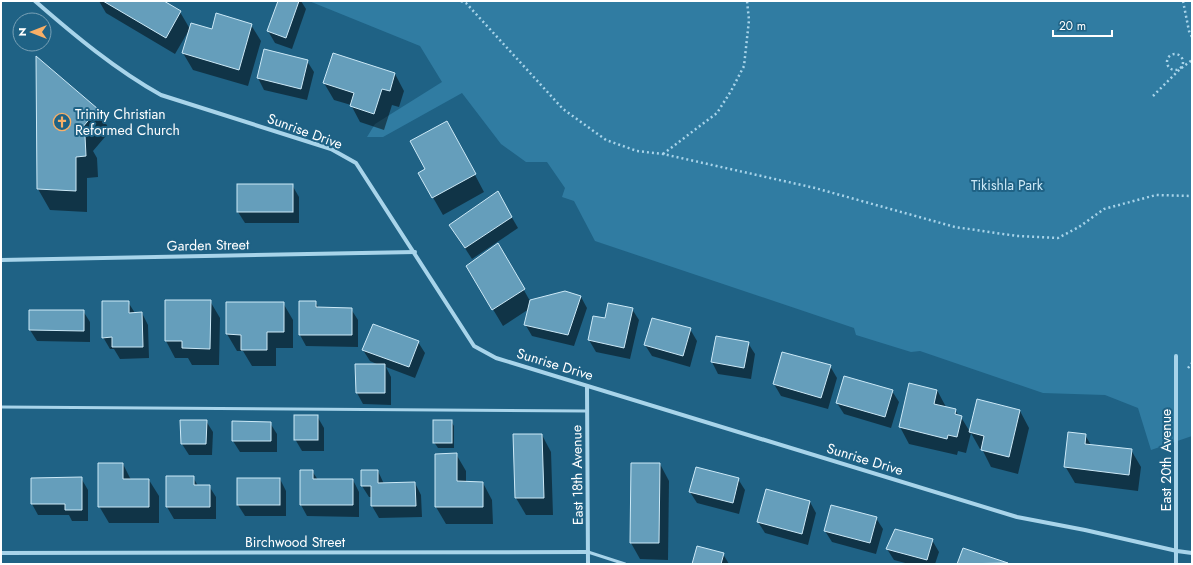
<svg xmlns="http://www.w3.org/2000/svg" width="1193" height="565" font-family="Jost,sans-serif">
  <style>
    .green { fill: #307ca2 }
    .shadow { fill: #0007 }
    .building { fill: #659ebb; stroke: #cce9f7 }
    .lines { fill: none; stroke-linecap: round; stroke-linejoin: round }
    .path { stroke: #a8d4ea; stroke-width: 2.5; stroke-dasharray: 2 3; stroke-linecap: butt }
    .service { stroke: #a8d4ea; stroke-width: 3 }
    .minor { stroke: #a8d4ea; stroke-width: 4 }
    .labels { text-anchor: middle; dominant-baseline: central; stroke-width: 4; stroke-linejoin: round; paint-order: stroke }
    .poi-label { font-size: 14px; fill: #fff; stroke: #1f6285; text-anchor: start }
    .street-label { font-size: 14px; fill: #fff; stroke: #1f6285 }
    .park-label { font-size: 14px; fill: #cce9f7; stroke: #1f6285 }
  </style>
  <rect width="100%" height="100%" fill="#1f6285"/>
  <polygon class="green" points="309,1 1192,1 1192,436 1151,450 1138,408 1105,395 1043,393 920,351 911,352 856,335 854,328 595,241 574,201 562,197 565,188 547,162 526,162 501,144 462,93 383,137 367,137 375,124 442,82 420,46"/>
  <g class="shadow">
    <polygon points="99,1 162,1 180,12 190,29 212,30 251,25 261,41 248,86 193,70 183,53 189,30 175,54 106,13"/>
    <polygon points="279,1 301,1 306,9 292,49 275,43 268,31"/>
    <polygon points="37,58 98,109 110,131 93,151 97,158 98,177 87,178 87,212 50,210 38,189"/>
    <polygon points="307,61 314,72 307,100 264,90 258,78"/>
    <polygon points="395,74 404,91 399,107 392,105 384,130 360,122 351,105 334,100 324,83"/>
    <polygon points="456,139 484,192 443,215 419,173 426,169"/>
    <polygon points="292,185 299,197 299,223 245,223 238,212"/>
    <polygon points="497,192 518,228 472,259 450,225"/>
    <polygon points="498,244 530,301 565,292 581,297 587,308 574,346 532,336 525,324 529,309 503,326 467,266"/>
    <polygon points="210,301 220,318 219,365 192,365 188,358 175,358 166,341"/>
    <polygon points="128,302 135,313 142,313 148,325 149,358 120,359 114,349 110,349 103,337"/>
    <polygon points="315,302 319,308 351,309 358,320 358,347 306,346 300,335"/>
    <polygon points="227,303 283,303 293,320 293,348 276,348 276,366 252,366 243,351 237,351 227,334"/>
    <polygon points="632,309 639,320 630,359 596,352 589,340 605,319"/>
    <polygon points="83,311 90,322 90,342 37,341 30,330"/>
    <polygon points="690,329 697,341 690,367 652,356 645,345"/>
    <polygon points="717,337 748,343 755,354 751,379 718,374 712,362"/>
    <polygon points="418,342 425,353 415,378 386,367 391,377 391,405 363,404 357,393 379,365 370,361 363,350"/>
    <polygon points="830,366 837,378 828,409 781,396 774,384"/>
    <polygon points="910,384 937,390 946,407 955,410 959,416 961,417 970,432 1020,411 1029,428 1018,474 991,467 982,449 980,449 971,433 966,453 958,451 957,455 909,444 900,427"/>
    <polygon points="892,391 899,402 891,428 844,414 837,403"/>
    <polygon points="317,416 324,428 324,451 302,451 295,439"/>
    <polygon points="206,421 213,432 212,455 189,455 182,444"/>
    <polygon points="451,421 454,426 454,448 438,448 434,442"/>
    <polygon points="233,422 270,423 277,434 277,452 240,452 233,441"/>
    <polygon points="514,435 542,435 551,452 553,515 526,515 516,498"/>
    <polygon points="1085,435 1091,445 1131,450 1141,467 1138,491 1075,483 1065,466"/>
    <polygon points="456,454 466,471 466,482 483,483 492,500 493,524 446,524 436,507 436,455"/>
    <polygon points="123,464 131,480 149,480 159,496 159,523 109,523 99,506"/>
    <polygon points="660,464 669,481 668,560 640,559 631,543"/>
    <polygon points="312,471 318,480 353,480 359,492 359,517 307,516 301,505"/>
    <polygon points="378,471 384,484 415,483 421,495 422,517 379,518 372,506 372,497 369,497 362,486"/>
    <polygon points="167,477 193,477 198,486 209,486 216,497 216,519 174,519 167,507"/>
    <polygon points="81,478 88,490 88,521 72,521 69,515 38,515 32,504"/>
    <polygon points="280,479 286,491 286,516 245,516 238,505"/>
    <polygon points="738,479 745,490 739,514 697,503 690,492"/>
    <polygon points="810,502 816,513 808,545 765,533 758,522"/>
    <polygon points="876,518 883,529 876,554 832,542 825,531"/>
    <polygon points="932,540 939,552 935,564 909,564 894,560 887,549"/>
    <polygon points="964,549 1007,564 958,564"/>
    <polygon points="723,554 729,564 693,564"/>
  </g>
  <g class="building">
    <polygon points="103,1 164,1 181,11 166,38"/>
    <polygon points="278,1 299,1 286,38 267,31"/>
    <polygon points="216,13 252,24 239,70 182,53 191,23 212,29"/>
    <polygon points="264,49 308,60 301,89 257,78"/>
    <polygon points="333,53 395,73 390,91 382,89 374,114 350,106 354,93 323,83"/>
    <polygon points="36,56 98,109 76,135 85,136 86,156 76,157 76,191 37,189"/>
    <polygon points="447,121 476,174 432,198 418,173 425,169 410,141"/>
    <rect x="237" y="184" width="56" height="28"/>
    <polygon points="498,191 512,217 465,248 449,225"/>
    <polygon points="498,243 525,289 492,310 466,266"/>
    <polygon points="565,291 581,296 568,335 524,325 530,300"/>
    <polygon points="165,300 211,300 210,349 182,348 182,341 165,341"/>
    <polygon points="102,301 129,301 129,313 142,312 143,347 112,347 112,337 102,338"/>
    <polygon points="299,301 316,301 316,307 352,308 352,335 299,335"/>
    <polygon points="226,302 284,302 284,332 267,332 267,350 241,350 241,335 226,334"/>
    <polygon points="608,303 633,308 624,348 588,340 593,316 605,318"/>
    <polygon points="29,310 84,310 84,331 29,330"/>
    <polygon points="652,318 691,328 683,356 644,345"/>
    <polygon points="373,324 419,341 409,367 362,350"/>
    <polygon points="716,336 749,342 744,368 711,362"/>
    <polygon points="782,352 831,365 821,398 773,384"/>
    <polygon points="355,364 385,364 385,393 356,393"/>
    <polygon points="844,376 893,390 885,417 836,403"/>
    <polygon points="909,383 937,390 934,404 956,409 955,414 962,416 957,437 948,435 947,439 899,427"/>
    <polygon points="977,399 1020,410 1009,457 981,450 984,436 969,432"/>
    <rect x="294" y="415" width="24" height="25"/>
    <polygon points="180,420 207,420 206,444 181,444"/>
    <rect x="433" y="420" width="19" height="23"/>
    <polygon points="232,421 271,422 271,441 232,441"/>
    <polygon points="1068,432 1086,434 1085,444 1132,449 1129,475 1064,467"/>
    <polygon points="513,434 542,434 544,498 515,498"/>
    <polygon points="457,453 457,481 483,482 483,507 435,507 435,454"/>
    <polygon points="98,463 123,463 123,479 149,479 149,507 98,507"/>
    <polygon points="631,463 660,463 659,543 630,543"/>
    <polygon points="696,467 739,478 733,503 689,492"/>
    <polygon points="300,470 313,470 313,479 353,479 353,505 300,505"/>
    <polygon points="361,470 378,470 378,483 415,482 416,506 371,506 371,486 361,486"/>
    <polygon points="166,476 194,476 194,485 210,485 210,507 166,507"/>
    <polygon points="82,477 82,510 65,510 65,504 31,504 31,478"/>
    <rect x="237" y="478" width="43" height="27"/>
    <polygon points="766,489 810,501 802,534 757,522"/>
    <polygon points="831,505 877,517 870,543 824,531"/>
    <polygon points="895,529 933,539 927,560 886,549"/>
    <polygon points="697,546 724,553 721,564 692,564"/>
    <polygon points="963,548 1008,563 957,564"/>
  </g>
  <g class="lines">
    <g class="path">
      <polyline points="461,1 466,3 563,109 606,140 637,151 663,154 815,188 955,227 1017,236 1058,238 1079,227 1104,209 1156,195 1192,196"/>
      <polyline points="1183,1 1189,31 1192,37"/>
      <circle cx="1175" cy="62" r="8"/>
      <polyline points="1153,96 1180,69 1192,60"/>
      <polyline points="663,154 717,113 731,91 744,66 749,20 747,1"/>
      <polyline points="1188,368 1192,363"/>
    </g>
    <g class="service">
      <polyline points="1,407 587,411"/>
      <polyline points="588,552 625,564"/>
    </g>
    <g class="minor">
      <path d="M35 1C74 35 116 70 161 95L331 149 356 163 474 346 496 358 1017 517 1085 530 1177 551 1192 553"/>
      <polyline points="1,260 415,252"/>
      <polyline points="1176,356 1176,564"/>
      <polyline points="587,386 588,564"/>
      <polyline points="1,553 588,552"/>
    </g>
  </g>
  <defs>
    <symbol id="church-ring" viewBox="-11 -11 22 22"><circle r="9.5" fill="#1f6285" stroke="#f8af67" stroke-width="1.5"/><path d="M-1.2-6h2.4v3.5h3.3v2.4h-3.3V6h-2.4V-.1h-3.3v-2.4h3.3Z" fill="#f8af67"/></symbol>
  </defs>
  <g fill-rule="evenodd">
    <use href="#church-ring" x="52" y="112" width="20" height="20"/>
  </g>
  <g class="labels">
    <g class="poi-label">
      <text x="75" y="114">Trinity Christian<tspan x="75" dy="16">Reformed Church</tspan></text>
    </g>
    <g class="street-label">
      <text transform="translate(305 131) rotate(20)">Sunrise Drive</text>
      <text transform="translate(208 245) rotate(-1)">Garden Street</text>
      <text transform="translate(555 364) rotate(17)">Sunrise Drive</text>
      <text transform="translate(865 459) rotate(17)">Sunrise Drive</text>
      <text transform="translate(1166 460) rotate(-90)">East 20th Avenue</text>
      <text transform="translate(577 475) rotate(-91)">East 18th Avenue</text>
      <text x="295" y="542">Birchwood Street</text>
    </g>
    <g class="park-label">
      <text x="1007" y="185">Tikishla Park</text>
    </g>
  </g>
  <rect width="1193" height="565" fill="none" stroke="#ffffff" stroke-width="4"/>
  <g transform="translate(32 32) rotate(270)"><circle r="19" fill="#1f6285" stroke="#79a1b6"/>
  <path d="M0-3L7 15L0 10L-7 15Z" fill="#f8af67"/>
  <text y="-6" font-size="11" font-weight="bold" text-anchor="middle" fill="#ffffff">N</text>
  </g>
  <path d="M1053 30v6h59v-6" fill="none" stroke="#ffffff" stroke-width="2"/>
  <text x="1059" y="30" font-size="12" fill="#ffffff" stroke="#1f6285" stroke-width="3" paint-order="stroke">20 m</text>
</svg>
